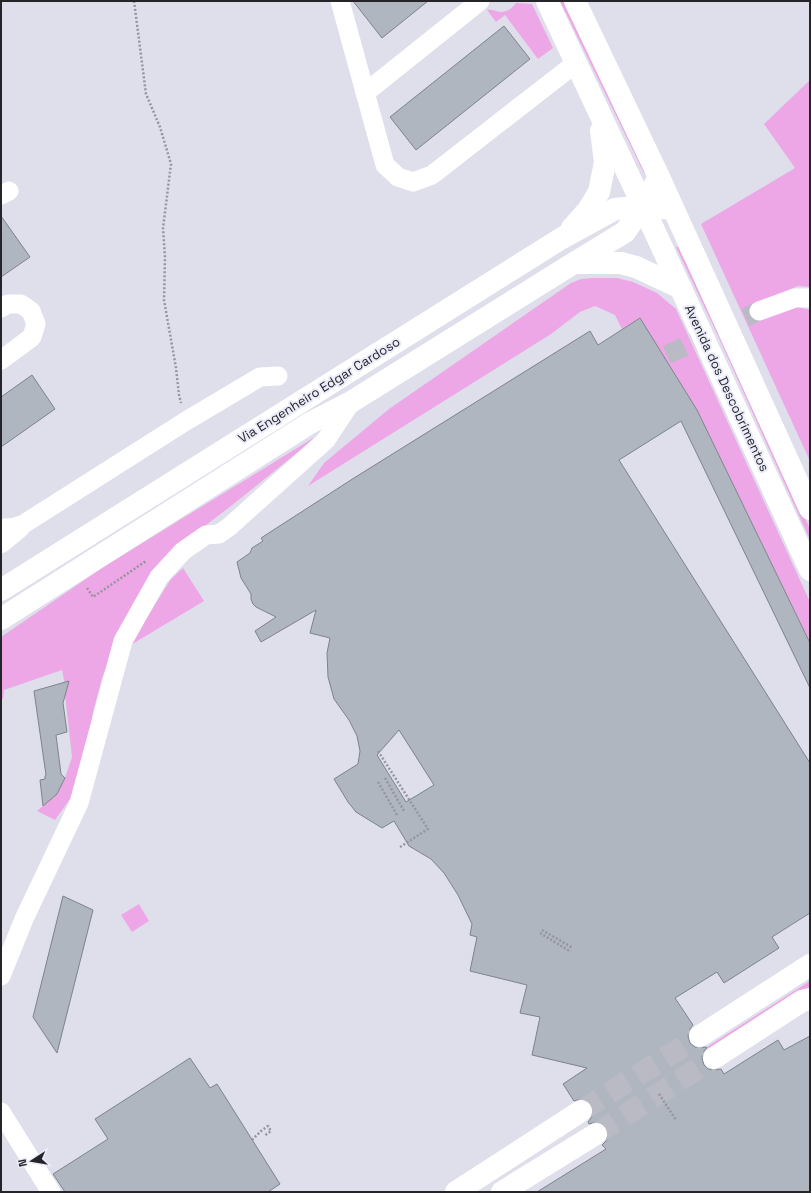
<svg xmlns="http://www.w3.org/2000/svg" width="811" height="1193" font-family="'Space Grotesk',sans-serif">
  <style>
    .green { fill: #eda7e7 }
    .building { fill: #afb6c0; stroke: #7d838d; fill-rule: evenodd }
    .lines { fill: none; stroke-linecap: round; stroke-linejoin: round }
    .minor-tunnel { stroke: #b9bac4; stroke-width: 19; stroke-dasharray: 19 10; stroke-linecap: butt }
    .major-tunnel { stroke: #b9bac4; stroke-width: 22; stroke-dasharray: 22 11; stroke-linecap: butt }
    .path { stroke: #95959e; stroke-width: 2.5; stroke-dasharray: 2 2; stroke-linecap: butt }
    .minor { stroke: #fff; stroke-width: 19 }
    .major { stroke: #fff; stroke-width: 22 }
    .labels { text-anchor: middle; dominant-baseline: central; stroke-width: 4; stroke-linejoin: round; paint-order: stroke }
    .street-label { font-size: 13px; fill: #242429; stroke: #ebecf9 }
  </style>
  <rect width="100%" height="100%" fill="#dedfeb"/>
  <g class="green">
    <polygon points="560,1 566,1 647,173 644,173"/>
    <path d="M516 3 532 4 553 48 538 59 505 15 496 22 487 10C493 9 496 12 501 12 508 12 512 8 516 3Z"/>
    <polygon points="810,80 810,287 798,286 779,294 795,306 810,310 810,461 701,224 795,168 764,124"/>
    <polygon points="676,247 678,247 723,337 810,529 810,540 719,338"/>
    <polygon points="592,278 617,278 633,282 657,293 676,309 810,602 810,642 697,410 640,318 622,329 615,315 595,306 580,312 551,334 308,486 324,463 389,409 571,283 581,279"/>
    <polygon points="323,432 231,506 180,545 149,581 132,606 119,635 102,678 93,712 87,749 79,775 70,799 55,820 37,811 57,794 65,778 72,757 65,695 66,690 62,670 4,690 3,699 1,700 1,637 105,566"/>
    <polygon points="183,568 204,601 129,646 171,579"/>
    <polygon points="139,904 149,921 132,932 121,915"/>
    <polygon points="810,981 810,992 709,1051 707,1047"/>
  </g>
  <g class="building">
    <polygon points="353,1 428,1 382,38"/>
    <polygon points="504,26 530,59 416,150 390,117"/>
    <polygon points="1,216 30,257 1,277"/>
    <path d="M640 318 697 410 810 643V688L681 421 619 460 810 763V913L772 937 779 948 724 983 717 972 675 998 693 1025 689 1030 688 1036 690 1043 695 1047 700 1048 706 1047 707 1048 703 1052 702 1058 704 1065 708 1069 714 1070 721 1069 724 1074 778 1040 784 1050 810 1036V1192H537L606 1149 602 1145 607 1140 608 1134 606 1127 602 1123 596 1122 589 1124 588 1122 592 1117 593 1111 591 1104 587 1100 581 1099 574 1101 563 1084 587 1068 532 1055 540 1017 520 1013 527 985 470 971 477 937 470 935 472 924 458 895 444 873 431 859 409 846 394 821 382 828 356 812 348 802 334 779 358 764 360 751 357 736 349 720 334 699 328 677 327 653 330 638 310 633 316 610 261 642 255 631 276 617 256 607 253 604 251 599V594L241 578 237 562 250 553 252 548 263 541 261 538 354 478 590 331 598 345ZM399 730 434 785 406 802 377 755Z"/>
    <polygon points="32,375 55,409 1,447 1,397"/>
    <polygon points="69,681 63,703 67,732 56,735 61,774 65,778 57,794 43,806 40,780 45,779 45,776 46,775 34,691"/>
    <polygon points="63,896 93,910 57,1053 33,1017"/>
    <polygon points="190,1058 210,1088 217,1084 280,1184 268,1192 65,1192 53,1174 108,1139 95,1119"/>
  </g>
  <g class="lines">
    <polyline class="minor-tunnel" points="667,355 759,311"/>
    <g class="major-tunnel">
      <polyline points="581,1111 700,1036"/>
      <polyline points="596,1134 714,1058"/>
    </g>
    <g class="path">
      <polyline points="134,1 146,94 160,127 171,164 163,228 165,257 164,300 176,368 179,395 181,403"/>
      <polyline points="87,588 93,597 146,561"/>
      <polyline points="378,751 428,829 400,847"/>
      <polyline points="385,778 404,811"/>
      <polyline points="378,782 397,815"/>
      <polyline points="542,930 573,948"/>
      <polyline points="540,933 571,952"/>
      <polyline points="659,1094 676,1120"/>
      <polyline points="252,1140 261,1131 268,1126 271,1131 264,1136"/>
    </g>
    <g class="minor">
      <polyline points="340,1 385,165 398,177 413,182 432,175 576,63"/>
      <polyline points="365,93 480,1"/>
      <polyline points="1,195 9,191"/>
      <polyline points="1,308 8,304 21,304 31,311 36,324 32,337 1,360"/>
      <polyline points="759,311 795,298 810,298"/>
      <polyline points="5,528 19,527 186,421 260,377 278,376"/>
      <polyline points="1,976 24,919 79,803 123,641 159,577 183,551 206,535 219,534 229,527 326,440 351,402"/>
      <polyline points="1,1112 51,1192"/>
    </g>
    <g class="major">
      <polyline points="547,1 643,206 810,570"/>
      <polyline points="575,1 659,177 810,509"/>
      <polyline points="572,228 588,210 599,192 605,162 601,131"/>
      <polyline points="575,263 621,263 636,267 681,288"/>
      <polyline points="1,542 19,527"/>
      <polyline points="1,590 562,238 615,209 643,206 673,209"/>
      <polyline points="1,619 310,423 351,402 574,263 625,232 643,206 659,177"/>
      <polyline points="700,1036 810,965"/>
      <polyline points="714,1058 802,1001 810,999"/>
      <polyline points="456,1192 581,1111"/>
      <polyline points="502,1192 596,1134"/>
    </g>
  </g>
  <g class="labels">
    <g class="street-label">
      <text transform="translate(727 388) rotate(65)">Avenida dos Descobrimentos</text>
      <text transform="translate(319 390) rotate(-32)">Via Engenheiro Edgar Cardoso</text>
    </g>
  </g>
  <rect width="811" height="1193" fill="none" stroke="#242429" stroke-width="4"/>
  <g transform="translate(32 1161) rotate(258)" stroke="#ebecf9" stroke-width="3" paint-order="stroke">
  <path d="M0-3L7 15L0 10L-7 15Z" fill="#242429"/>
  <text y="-6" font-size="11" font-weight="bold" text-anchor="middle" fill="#242429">N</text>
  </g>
</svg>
